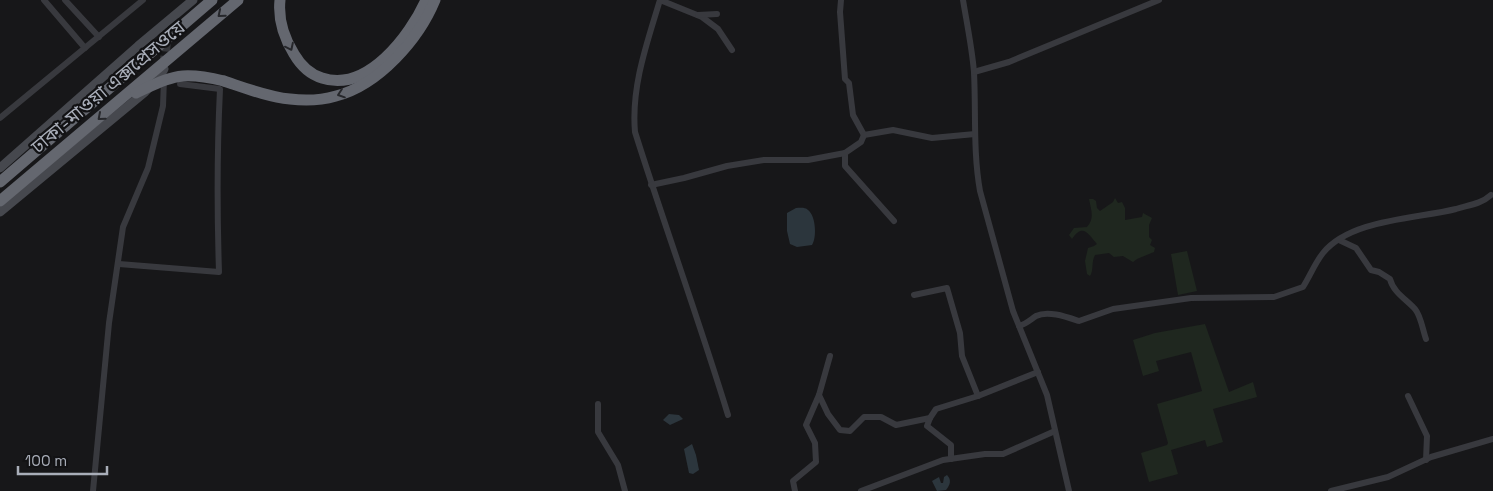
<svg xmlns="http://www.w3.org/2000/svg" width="1493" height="491" font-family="'Space Grotesk','Noto Sans Bengali',sans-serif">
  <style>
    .green { fill: #1f271f }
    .water { fill: #2c363d }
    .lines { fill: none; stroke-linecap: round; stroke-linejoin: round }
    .secondary-tunnel { stroke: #343539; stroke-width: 9; stroke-dasharray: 9 4.5; stroke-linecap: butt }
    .minor { stroke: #38393e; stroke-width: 6 }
    .secondary { stroke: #46484e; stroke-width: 9 }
    .motorway { stroke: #64676f; stroke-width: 11 }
    .motorway-bridge { stroke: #64676f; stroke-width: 11 }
    .oneway { stroke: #26272b }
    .labels { text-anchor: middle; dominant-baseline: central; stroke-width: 4.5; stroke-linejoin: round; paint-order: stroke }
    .street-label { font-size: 19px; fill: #a9aeb9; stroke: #121214 }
  </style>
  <rect width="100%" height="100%" fill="#171719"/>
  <g class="green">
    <path d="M1115 198 1118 203 1122 202 1125 208V220L1142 217 1143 213 1152 218 1149 225V237L1152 240 1150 245 1155 248 1154 252 1137 259 1133 262 1123 256 1114 257 1109 253 1095 255C1091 262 1094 270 1090 276L1087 274 1085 261 1088 248 1094 246 1097 244C1089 235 1083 222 1072 239L1069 235 1074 228 1087 227C1095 218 1091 210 1089 199H1093L1096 201 1097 208 1100 211 1113 202Z"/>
    <polygon points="1187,251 1197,291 1178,295 1171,254"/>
    <polygon points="1205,324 1229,392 1253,382 1257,397 1213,409 1223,442 1207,447 1205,440 1171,450 1178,474 1149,482 1141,453 1167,445 1168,443 1157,404 1202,391 1191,352 1156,361 1159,371 1143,376 1133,340 1155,333"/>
  </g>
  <g class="water">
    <path d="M796 208C800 208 805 207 808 210 816 216 817 238 812 245L797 247 790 244 787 231V213Z"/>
    <polygon points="669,414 679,415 683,419 670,425 663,420"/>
    <polygon points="692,444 696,455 699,470 693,474 689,473 684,449"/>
    <path d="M947 475C952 480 950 485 946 490L937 491 932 481 939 477 941 483H943L944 477Z"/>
  </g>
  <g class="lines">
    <polyline class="secondary-tunnel" points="164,65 168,28"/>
    <g class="minor">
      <polyline points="44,0 85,48"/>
      <polyline points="65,0 99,37"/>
      <path d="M660 0C647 43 631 87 635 132 665 227 699 320 728 415"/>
      <polyline points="660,0 702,17 718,29 732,50"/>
      <polyline points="841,0 840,12 845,79 849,83 853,115 864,135 893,130 932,138 975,134"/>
      <path d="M963 0C967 24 972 48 974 72 976 112 973 152 980 191L1013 311 1047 395 1069 491"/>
      <polyline points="698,15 717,14"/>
      <polyline points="974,72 1009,62 1159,0"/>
      <polyline points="0,118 143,0"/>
      <polyline points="864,135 861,142 845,153 845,166 894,221"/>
      <polyline points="651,185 684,178 727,166 764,160 808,160 845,153"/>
      <path d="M1339 240 1356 248 1371 270 1379 272 1390 279C1393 292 1407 300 1415 309 1421 316 1423 331 1426 339"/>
      <path d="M119 264 219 272C217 211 217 150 220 89L180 84"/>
      <polyline points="914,295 947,288 960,333 962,356 978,396"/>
      <path d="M1019 326C1026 324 1030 320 1036 316 1048 310 1067 317 1079 321L1113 309 1191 298 1274 297 1303 287C1310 276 1315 263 1323 253 1351 219 1416 219 1456 209 1469 205 1481 204 1491 195"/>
      <polyline points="830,356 819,395 828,414 840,430 850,431 864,417 881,417 896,425 930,418"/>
      <polyline points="1408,396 1427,436 1426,460"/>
      <polyline points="598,404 598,432 618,465 625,491"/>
      <polyline points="951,459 951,445 927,426 930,418 936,409 978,396 1038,372"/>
      <polyline points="93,491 109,323 123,227 148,168 163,106 164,79"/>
      <polyline points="795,491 793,481 816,462 815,443 806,425 819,395"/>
      <polyline points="861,491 943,460 985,454 1003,454 1055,431"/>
      <polyline points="1331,491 1388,477 1431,457 1493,439"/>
    </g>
    <g class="secondary">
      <polyline points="0,168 138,46 193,0"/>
      <polyline points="0,212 145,92 160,76 164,69"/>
    </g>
    <g class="motorway">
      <path d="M280 0C278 19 284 38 294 54 301 66 309 74 322 78 367 93 410 36 426 0"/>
      <path d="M224 81C245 88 268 97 290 99 305 101 322 100 336 96 379 85 419 39 435 0"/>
      <polyline points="0,182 212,0"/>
      <polyline points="0,201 238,0"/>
    </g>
    <path class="motorway-bridge" d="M136 93C174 75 182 71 224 81"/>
  </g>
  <defs><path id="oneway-chevron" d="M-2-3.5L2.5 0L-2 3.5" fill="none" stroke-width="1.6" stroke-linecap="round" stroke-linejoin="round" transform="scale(1.25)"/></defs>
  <g class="oneway">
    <use href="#oneway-chevron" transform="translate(221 14) rotate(140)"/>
    <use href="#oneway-chevron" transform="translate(290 47) rotate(64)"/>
    <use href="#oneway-chevron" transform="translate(341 94) rotate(161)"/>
    <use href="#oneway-chevron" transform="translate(101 117) rotate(139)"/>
  </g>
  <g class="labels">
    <g class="street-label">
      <text transform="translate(108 87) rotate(-40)">ঢাকা-মাওয়া এক্সপ্রেসওয়ে</text>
    </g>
  </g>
  <path d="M18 466v8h89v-8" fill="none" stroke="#a9aeb9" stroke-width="2.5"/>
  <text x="25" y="466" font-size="15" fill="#a9aeb9" stroke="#121214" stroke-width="4" paint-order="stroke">100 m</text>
</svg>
